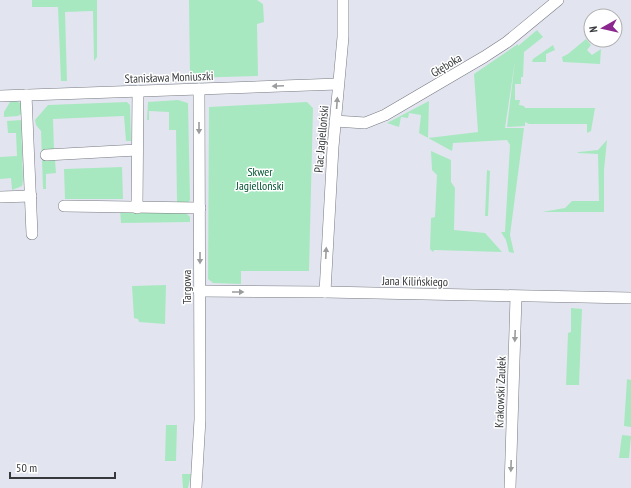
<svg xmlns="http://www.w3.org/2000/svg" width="631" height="488" font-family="'PT Sans Narrow',sans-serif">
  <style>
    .green { fill: #a8e8c0 }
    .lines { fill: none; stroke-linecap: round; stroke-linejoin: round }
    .street-casing { stroke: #777a82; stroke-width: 12 }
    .street { stroke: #fff; stroke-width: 11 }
    .oneway { fill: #9a9c9d }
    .labels { text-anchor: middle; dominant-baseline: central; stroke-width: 3; stroke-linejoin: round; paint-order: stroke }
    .street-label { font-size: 12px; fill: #36383b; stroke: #fff }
    .park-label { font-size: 12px; fill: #015431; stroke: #fff }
  </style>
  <rect width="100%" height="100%" fill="#e2e5ef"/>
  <g class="green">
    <polygon points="32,0 97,0 97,57 94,61 93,11 65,12 67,81 61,81 58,7 32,7"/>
    <polygon points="189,0 257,0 263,4 264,22 257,24 258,76 190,78"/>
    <polygon points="537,30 543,37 524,52 523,77 521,77 521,84 515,84 515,100 520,100 519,105 524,106 525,108 595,108 591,131 587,133 587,124 529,124 525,122 525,126 507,127 515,61 505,128 524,128 510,235 514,253 509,252 506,240 501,232 505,232 510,145 507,140 453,143 452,151 419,133 421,115 409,113 408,118 401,117 399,127 387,123 429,101 428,138 478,132 474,74 518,44 518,46"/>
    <polygon points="586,39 591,45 587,50 592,55 601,49 600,64 563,62 562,57 568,54"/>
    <polygon points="553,45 555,50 546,54 546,62 532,62 533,59"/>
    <polygon points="178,100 188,103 190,200 188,203 177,203 176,130 169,130 169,112 149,111 149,120 147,120 148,102"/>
    <polygon points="16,101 21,103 21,114 18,116 4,117 4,112 10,102"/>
    <polygon points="127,102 130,105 131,141 126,141 124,116 53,119 54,151 44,151 45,160 55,160 56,173 46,174 46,189 43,189 41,131 36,125 35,120 48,105"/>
    <polygon points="307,102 313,108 309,271 241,271 241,284 213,283 208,279 209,107"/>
    <polygon points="21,120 23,180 22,186 12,190 11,178 0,179 0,157 17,156 16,133 8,133 7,121"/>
    <polygon points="607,140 604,170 604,212 542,212 565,208 572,201 599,201 598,154 577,153 579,152 598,150"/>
    <polygon points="431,151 451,160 451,182 455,188 454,230 485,233 502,252 434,250 433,252 430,249 431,218 435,217 437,175 432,170"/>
    <polygon points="122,167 123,199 65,199 64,169"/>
    <polygon points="487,170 490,171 488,216 485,216"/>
    <polygon points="120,209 137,213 186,213 190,217 190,222 121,223"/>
    <polygon points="166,285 165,324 139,322 138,319 134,318 132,286"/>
    <polygon points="571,308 582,309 579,385 566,385 568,333 571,332"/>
    <polygon points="627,379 631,380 631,427 624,426"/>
    <polygon points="166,425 177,425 176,461 165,461"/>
    <polygon points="622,435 631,436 629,458 619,458"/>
    <polygon points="182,474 191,474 188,488 183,488"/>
  </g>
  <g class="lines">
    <defs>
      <g id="street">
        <polyline points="26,95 32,234"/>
        <polyline points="0,96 338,84"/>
        <polyline points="335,121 365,123 385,115 484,57 507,42 558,0"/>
        <polyline points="46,155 137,150"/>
        <polyline points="0,197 31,196"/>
        <polyline points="64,206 200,208"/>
        <polyline points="137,208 138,91"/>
        <polyline points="199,291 325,292 631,298"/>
        <polyline points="325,292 333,147 343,37 343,0"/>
        <polyline points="196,488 200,419 199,89"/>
        <polyline points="510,488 516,297"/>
      </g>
    </defs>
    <use href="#street" class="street-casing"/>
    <use href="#street" class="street"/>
  </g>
  <defs><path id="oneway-solid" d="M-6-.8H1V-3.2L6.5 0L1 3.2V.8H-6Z"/></defs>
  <g class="oneway">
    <use href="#oneway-solid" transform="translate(278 86) rotate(178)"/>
    <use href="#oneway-solid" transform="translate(337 103) rotate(-86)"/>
    <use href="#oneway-solid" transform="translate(199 128) rotate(90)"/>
    <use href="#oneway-solid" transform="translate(326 253) rotate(-87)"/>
    <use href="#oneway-solid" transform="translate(200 258) rotate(90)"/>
    <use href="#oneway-solid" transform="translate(238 292)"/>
    <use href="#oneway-solid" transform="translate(515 336) rotate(92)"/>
    <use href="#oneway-solid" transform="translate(511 466) rotate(92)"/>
  </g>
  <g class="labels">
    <g class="street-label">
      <text transform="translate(446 65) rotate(-31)">Głęboka</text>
      <text transform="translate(169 77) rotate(-2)">Stanisława Moniuszki</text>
      <text transform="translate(321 139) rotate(-85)">Plac Jagielloński</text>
      <text transform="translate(415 281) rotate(1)">Jana Kilińskiego</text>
      <text transform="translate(186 287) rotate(-90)">Targowa</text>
      <text transform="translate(500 392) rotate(-88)">Krakowski Zaułek</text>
    </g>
    <g class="park-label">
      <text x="260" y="171">Skwer<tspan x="260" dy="14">Jagielloński</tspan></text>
    </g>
  </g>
  <g transform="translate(603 28) rotate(262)"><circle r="19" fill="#ffffff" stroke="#afafb1"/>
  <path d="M0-3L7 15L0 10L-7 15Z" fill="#8b278e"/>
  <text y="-6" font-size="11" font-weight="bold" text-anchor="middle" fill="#36383b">N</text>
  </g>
  <path d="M10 472v6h105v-6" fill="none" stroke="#36383b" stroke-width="2"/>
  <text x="16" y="472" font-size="12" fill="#36383b" stroke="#ffffff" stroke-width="3" paint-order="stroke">50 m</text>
</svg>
